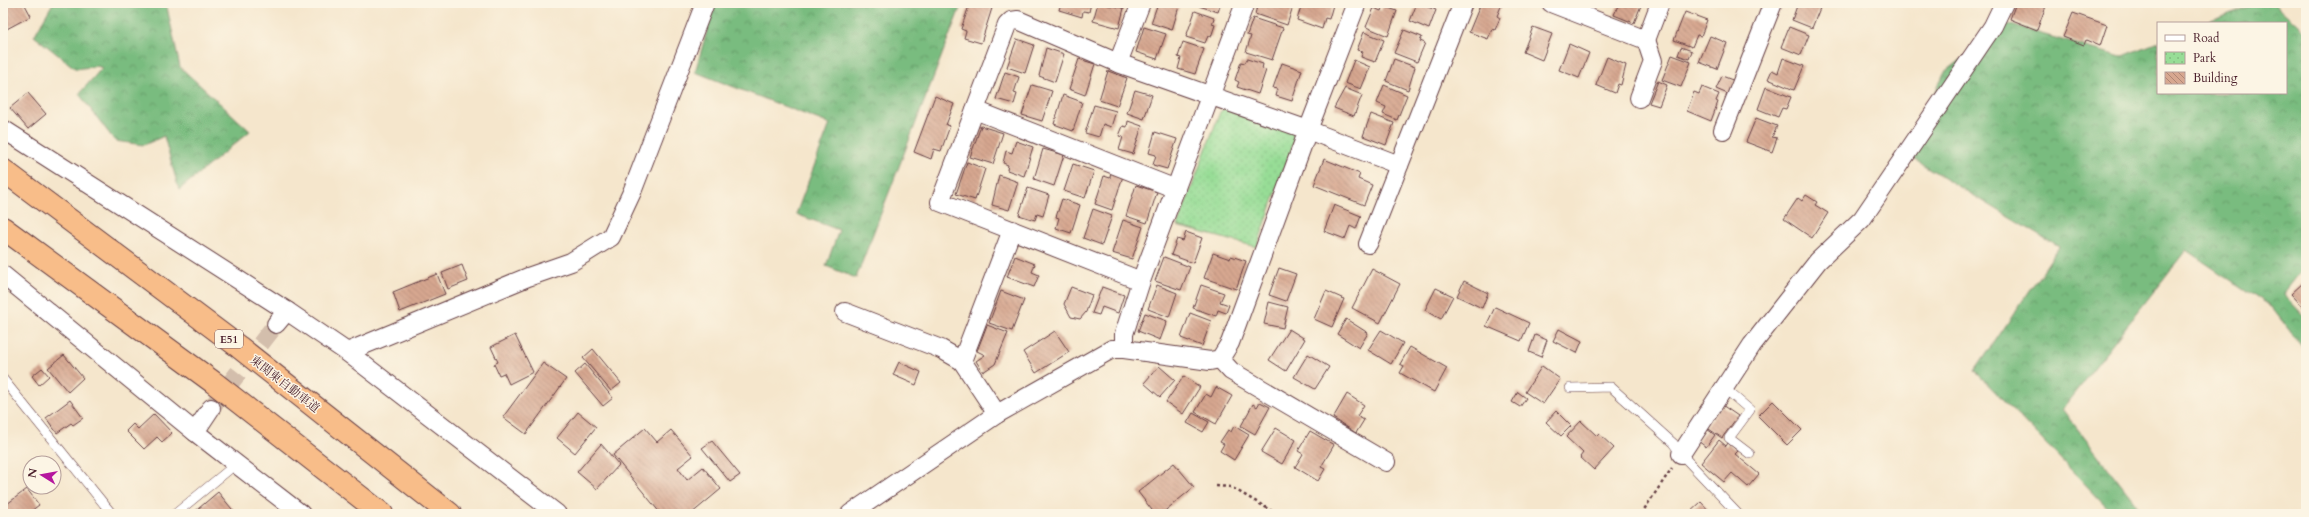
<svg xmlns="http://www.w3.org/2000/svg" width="2309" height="517" font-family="Cardo,'Noto Serif JP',serif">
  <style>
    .forest { fill: url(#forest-crowns); stroke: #626e55 }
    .park { fill: url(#park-dots); stroke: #707e60 }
    .building { fill: url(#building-back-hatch) }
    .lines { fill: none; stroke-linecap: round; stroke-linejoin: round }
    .street-tunnel { stroke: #d3beac; stroke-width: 18; stroke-dasharray: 18 9; stroke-linecap: butt }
    .lane-casing { stroke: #643d43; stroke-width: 10 }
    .street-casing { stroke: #643d43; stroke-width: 20 }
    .highway-casing { stroke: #643d43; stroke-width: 24 }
    .path { stroke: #643d43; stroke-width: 2.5; stroke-dasharray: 3 3; stroke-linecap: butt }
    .lane { stroke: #fff; stroke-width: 9 }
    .street { stroke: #fff; stroke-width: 18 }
    .highway { stroke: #f8bd89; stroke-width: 22 }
    .labels { text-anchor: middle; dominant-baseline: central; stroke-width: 3; stroke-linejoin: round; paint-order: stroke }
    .shield { fill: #fcf5e5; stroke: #7f5f63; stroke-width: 1 }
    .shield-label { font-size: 11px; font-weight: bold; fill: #4a1f2b }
    .street-label { font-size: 12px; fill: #4a1f2b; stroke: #fcf5e5 }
  </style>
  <defs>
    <pattern id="forest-crowns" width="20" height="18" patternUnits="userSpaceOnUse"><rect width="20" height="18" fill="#79bc7f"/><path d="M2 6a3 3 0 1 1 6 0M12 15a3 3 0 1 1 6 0" fill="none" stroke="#659868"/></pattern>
    <pattern id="park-dots" width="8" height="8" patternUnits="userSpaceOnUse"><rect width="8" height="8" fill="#97dd96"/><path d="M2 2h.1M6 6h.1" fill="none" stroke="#84bd81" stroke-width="1.8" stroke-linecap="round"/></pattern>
    <pattern id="building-back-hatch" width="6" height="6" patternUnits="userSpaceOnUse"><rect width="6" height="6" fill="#d7a790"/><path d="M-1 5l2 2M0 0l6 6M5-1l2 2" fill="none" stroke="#b08776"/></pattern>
  </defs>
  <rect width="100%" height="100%" fill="#fcf5e5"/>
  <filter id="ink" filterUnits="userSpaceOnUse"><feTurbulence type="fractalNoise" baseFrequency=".025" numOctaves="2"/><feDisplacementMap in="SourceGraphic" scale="8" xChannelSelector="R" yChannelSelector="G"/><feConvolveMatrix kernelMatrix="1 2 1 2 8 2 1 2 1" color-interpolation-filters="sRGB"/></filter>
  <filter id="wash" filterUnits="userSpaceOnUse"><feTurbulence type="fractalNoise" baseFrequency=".012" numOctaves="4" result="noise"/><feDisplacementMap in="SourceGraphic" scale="16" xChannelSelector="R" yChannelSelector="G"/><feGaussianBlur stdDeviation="0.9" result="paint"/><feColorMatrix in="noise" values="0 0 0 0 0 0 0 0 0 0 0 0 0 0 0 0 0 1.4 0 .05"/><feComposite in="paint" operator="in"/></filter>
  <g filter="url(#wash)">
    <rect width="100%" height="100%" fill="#f5e6cc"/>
    <g class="forest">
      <polygon points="53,3 166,3 180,67 250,131 179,190 164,136 144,145 115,141 79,94 102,68 97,66 76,69 34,36"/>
      <polygon points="715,3 962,3 856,278 826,266 839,230 796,214 830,124 695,72"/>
      <polygon points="2257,3 2273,3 2306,32 2306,265 2283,294 2306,318 2306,352 2272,308 2186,250 2062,409 2144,514 2114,514 1975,371 2059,247 1907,155 1944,73 2007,24 2121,57 2158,42 2158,93 2286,93 2286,23 2206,23"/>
    </g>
    <polygon class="park" points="1226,107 1297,133 1257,247 1177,226 1220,112"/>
    <g id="blocks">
      <g class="building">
        <polygon points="3,3 24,3 31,16 3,31"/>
        <polygon points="970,3 993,5 981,43 964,38 966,31 961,29"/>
        <polygon points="1061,3 1091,3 1089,12 1083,11 1082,17 1059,10"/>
        <polygon points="1098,3 1124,8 1119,28 1093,21"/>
        <polygon points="1158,3 1180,3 1172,30 1151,23"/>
        <polygon points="1200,3 1221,3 1218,12 1199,6"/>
        <polygon points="1258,3 1294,3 1287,25 1255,14"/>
        <polygon points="1302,3 1333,5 1329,19 1325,18 1322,29 1297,20"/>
        <polygon points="1417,3 1436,10 1429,29 1410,21"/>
        <polygon points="1481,3 1502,4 1497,16 1500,18 1495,30 1492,29 1488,39 1469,32"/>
        <polygon points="1619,3 1642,3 1634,23 1614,15"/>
        <polygon points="1798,3 1807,3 1820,8 1812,28 1792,20"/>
        <polygon points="2016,3 2037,3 2046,6 2037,30 2010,19"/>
        <polygon points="1383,6 1397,11 1388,36 1366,27 1374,8 1381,11"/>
        <polygon points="1195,11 1214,18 1212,24 1215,25 1211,37 1208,36 1205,43 1186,37"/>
        <polygon points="1685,12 1707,20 1701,36 1697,35 1692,47 1674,40"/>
        <polygon points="2073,13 2107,25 2100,46 2086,40 2084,45 2063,37"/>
        <polygon points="1253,18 1283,28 1272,60 1246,52 1251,36 1247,35"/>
        <polygon points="1144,27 1166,34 1157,59 1136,52"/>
        <polygon points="1533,27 1552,34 1542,60 1523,52"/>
        <polygon points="1789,27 1809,35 1801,55 1781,47"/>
        <polygon points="1404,30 1422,37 1420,41 1425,43 1417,62 1394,53"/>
        <polygon points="1364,32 1384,40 1375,62 1361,57 1363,52 1357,50"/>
        <polygon points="1710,36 1727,43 1717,69 1699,62"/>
        <polygon points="1017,39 1034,45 1025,73 1007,67"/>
        <polygon points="1183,42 1204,49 1195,74 1178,69 1181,58 1178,57"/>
        <polygon points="1569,44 1589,53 1579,78 1559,70"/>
        <polygon points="1681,47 1692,51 1689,59 1678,55"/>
        <polygon points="1046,48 1064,54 1055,82 1039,76"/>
        <polygon points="1672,55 1691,62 1681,87 1662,80"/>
        <polygon points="1607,57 1626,65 1621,85 1618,84 1615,93 1596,85"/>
        <polygon points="1783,58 1804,66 1794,90 1768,79 1772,70 1778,73"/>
        <polygon points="1079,59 1095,64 1085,95 1069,89"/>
        <polygon points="1247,59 1263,64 1262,69 1266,70 1258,94 1237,87 1239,82 1235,80 1241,62 1245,63"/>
        <polygon points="1394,59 1415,67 1408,90 1386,81"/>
        <polygon points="1354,60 1370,67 1361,89 1345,83"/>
        <polygon points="1282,63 1302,70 1292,101 1276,96 1278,89 1273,88"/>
        <polygon points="1108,71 1127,78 1117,106 1099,100"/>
        <polygon points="1005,72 1019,77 1014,93 1017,94 1014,104 996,99"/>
        <polygon points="1722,76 1735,81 1730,95 1716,89"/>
        <polygon points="1658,81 1667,85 1659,106 1649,103"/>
        <polygon points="1032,85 1052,91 1042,121 1022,115"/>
        <polygon points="1384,85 1407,95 1397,120 1383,114 1386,107 1377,103"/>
        <polygon points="1702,87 1719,94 1716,101 1718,102 1711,121 1687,111 1694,92 1699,94"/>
        <polygon points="1766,87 1791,97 1786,109 1782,108 1778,117 1758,109"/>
        <polygon points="1345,88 1362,95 1354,116 1334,108"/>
        <polygon points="1135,90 1152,95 1144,119 1127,113"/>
        <polygon points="28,93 46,114 28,129 10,108"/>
        <polygon points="1063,95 1082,102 1073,131 1054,124"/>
        <polygon points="935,96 954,104 946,125 950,126 941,151 934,149 931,159 914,152"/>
        <polygon points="1094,105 1116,111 1111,127 1103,124 1099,137 1085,133"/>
        <polygon points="1371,114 1394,123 1386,145 1363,136"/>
        <polygon points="1756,118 1777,126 1772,137 1777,138 1772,152 1746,142"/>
        <polygon points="1128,121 1142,126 1133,154 1119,150 1123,137 1119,136 1123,126 1127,127"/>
        <polygon points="981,126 1003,133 993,164 970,157"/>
        <polygon points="1155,132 1177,139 1167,169 1153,165 1156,155 1149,153"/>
        <polygon points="1016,141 1033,147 1024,176 1007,170 1008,165 1003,163 1006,151 1012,153"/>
        <polygon points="1043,149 1064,155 1054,186 1034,179"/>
        <polygon points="1324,159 1360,174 1358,179 1372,185 1364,205 1314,185"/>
        <polygon points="967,162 985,169 975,200 956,194"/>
        <polygon points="1073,164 1094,171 1085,198 1064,191"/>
        <polygon points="1111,172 1123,176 1112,210 1095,204 1104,176 1110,178"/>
        <polygon points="999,175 1018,182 1009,210 992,205"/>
        <polygon points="1136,185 1157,192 1147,223 1126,216"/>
        <polygon points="1028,188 1049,195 1043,216 1037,214 1035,220 1019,215"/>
        <polygon points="1806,195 1817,202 1815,205 1828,213 1812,238 1784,219 1798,198 1802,201"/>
        <polygon points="1062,199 1080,205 1071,233 1056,228 1059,218 1056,217"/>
        <polygon points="1334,205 1361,216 1356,229 1350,226 1345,239 1324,231"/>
        <polygon points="1093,209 1112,216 1102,245 1083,238"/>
        <polygon points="1123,220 1143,227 1132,259 1112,253"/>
        <polygon points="1186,232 1202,238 1193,263 1171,255 1177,239 1183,241"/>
        <polygon points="1213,253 1230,259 1231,256 1246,261 1236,289 1204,278"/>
        <polygon points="1015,256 1035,264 1032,272 1039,275 1034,287 1007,277"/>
        <polygon points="1164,257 1190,267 1181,290 1155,281"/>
        <polygon points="462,265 468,281 448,289 442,273"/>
        <polygon points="1279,268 1296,274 1286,301 1269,295"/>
        <polygon points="1372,269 1400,284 1380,323 1352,308"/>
        <polygon points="437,274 445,294 400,312 393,292"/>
        <polygon points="1464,281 1488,293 1482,308 1457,296"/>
        <polygon points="2303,283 2306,287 2306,310 2291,294"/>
        <polygon points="1157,285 1177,293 1169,317 1148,309"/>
        <polygon points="1201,285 1224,293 1220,302 1229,305 1226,313 1218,310 1216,316 1193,308"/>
        <polygon points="1071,287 1092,295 1086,312 1080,319 1071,317 1064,304"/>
        <polygon points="1102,287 1124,295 1118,313 1102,307 1099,315 1092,313"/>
        <polygon points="1436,288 1453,296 1441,319 1425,310"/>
        <polygon points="1001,291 1024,300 1012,331 989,323"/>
        <polygon points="1326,291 1344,299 1332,327 1314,319"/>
        <polygon points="1269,302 1288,307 1283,328 1264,324"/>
        <polygon points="1495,307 1529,323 1521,341 1486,326"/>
        <polygon points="1145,313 1167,321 1160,340 1138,331"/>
        <polygon points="1190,313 1211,321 1202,346 1181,338"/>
        <polygon points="1346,319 1368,333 1359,348 1337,334"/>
        <polygon points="987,325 1008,333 995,364 983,372 976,361 985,355 977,351"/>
        <polygon points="1289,329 1305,339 1286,371 1269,360"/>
        <polygon points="1559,329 1582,341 1577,353 1553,341"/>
        <polygon points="1381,330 1403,343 1391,364 1368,350"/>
        <polygon points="1055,331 1069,352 1036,373 1023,352"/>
        <polygon points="515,335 533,372 509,384 504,373 499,375 494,364 498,362 491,347"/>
        <polygon points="1535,335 1547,340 1541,357 1529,352"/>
        <polygon points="1410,347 1447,368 1434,392 1400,373 1404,366 1400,364"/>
        <polygon points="593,349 621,383 611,391 583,358"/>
        <polygon points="1308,354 1329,367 1315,389 1294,377"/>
        <polygon points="64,355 83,378 68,392 48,368"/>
        <polygon points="899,362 921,372 916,385 893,375"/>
        <polygon points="543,363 566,379 526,434 503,417"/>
        <polygon points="585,364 613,398 603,406 575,373"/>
        <polygon points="1159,366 1175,380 1160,397 1144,383"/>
        <polygon points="1542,366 1560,379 1543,404 1525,392"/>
        <polygon points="42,368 49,376 39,385 32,376"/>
        <polygon points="1184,376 1200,387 1183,414 1166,402"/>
        <polygon points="1216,387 1232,396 1216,424 1195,412 1206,394 1211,397"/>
        <polygon points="1518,392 1526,398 1520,407 1512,402"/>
        <polygon points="1347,394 1364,405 1357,416 1364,420 1356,433 1333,418"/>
        <polygon points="70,400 83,418 73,425 71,423 57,433 46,418"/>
        <polygon points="1773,401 1802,430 1787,445 1758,416"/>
        <polygon points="1260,402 1270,407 1255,434 1241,426 1253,404 1257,407"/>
        <polygon points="1722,405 1738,416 1722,438 1706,427"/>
        <polygon points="1556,411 1571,426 1561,436 1546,422"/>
        <polygon points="578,412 596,427 575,453 557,438"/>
        <polygon points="1193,413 1209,422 1203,432 1187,423"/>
        <polygon points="154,414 172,433 162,442 157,437 144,449 126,431 133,424 138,429"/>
        <polygon points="1581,421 1597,436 1599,434 1614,448 1594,470 1580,457 1583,453 1566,437"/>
        <polygon points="1234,426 1249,435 1234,460 1220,451 1224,444 1220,442 1228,430 1231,432"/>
        <polygon points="645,428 657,442 671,430 693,456 678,468 687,480 703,467 721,489 691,514 661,514 613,455"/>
        <polygon points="1276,428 1296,440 1282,464 1261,452"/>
        <polygon points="1707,429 1715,435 1706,447 1698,441"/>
        <polygon points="1310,431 1334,445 1321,467 1325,469 1318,481 1295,467 1303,454 1298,451"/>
        <polygon points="1719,440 1726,446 1728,443 1738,451 1735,454 1759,474 1748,487 1732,473 1724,482 1701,463"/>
        <polygon points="712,441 740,475 730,482 702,448"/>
        <polygon points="601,444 619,465 597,489 577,472"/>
        <polygon points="1174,463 1194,487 1161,514 1155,514 1138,492"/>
        <polygon points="27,489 39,505 27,514 3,514 3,507"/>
        <polygon points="218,492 236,514 192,514"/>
        <polygon points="1701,502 1712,514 1688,514"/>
      </g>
    </g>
  </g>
  <g filter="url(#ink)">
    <use href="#blocks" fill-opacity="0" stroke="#643d43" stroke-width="1"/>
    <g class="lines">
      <polyline class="street-tunnel" points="211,408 276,324"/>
      <defs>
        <g id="lane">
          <polyline points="3,379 112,514"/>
          <polyline points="1570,388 1611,387 1673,443 1681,454 1738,514"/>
          <polyline points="1724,388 1750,410 1729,438 1750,454"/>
          <polyline points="175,514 236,464"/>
        </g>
        <g id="street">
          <polyline points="1551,3 1646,40 1660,3"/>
          <polyline points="1118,63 1141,3"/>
          <polyline points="1639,98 1653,61 1646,40"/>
          <polyline points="975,110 1176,189"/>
          <polyline points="3,129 287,311 347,352 557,514"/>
          <polyline points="1723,130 1773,3"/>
          <polyline points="1368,244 1463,3"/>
          <polyline points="3,275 195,432 301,514"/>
          <polyline points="1141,281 940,202 1007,25 1011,21 1018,20 1118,63 1308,130 1399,165"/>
          <polyline points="845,312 941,349 962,361 997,414"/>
          <polyline points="276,324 287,311"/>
          <polyline points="1124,349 1124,334 1141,281 1245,3"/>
          <polyline points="347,352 528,277 571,262 611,237 632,192 705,3"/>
          <polyline points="1220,359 1231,371 1386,462"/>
          <polyline points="962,361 1012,230"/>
          <polyline points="195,432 211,408"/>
          <polyline points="1681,454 1752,345 1818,261 1862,219 1993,26 2004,3"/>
          <polyline points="850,514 997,414 1112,349 1124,349 1210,361 1220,359 1230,343 1308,130 1357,3"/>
        </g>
        <g id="highway">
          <polyline points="3,170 239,347 450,514"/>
          <polyline points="3,228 213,382 382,514"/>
        </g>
      </defs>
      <use href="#lane" class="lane-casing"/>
      <use href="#street" class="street-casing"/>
      <use href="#highway" class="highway-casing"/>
      <g class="path">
        <polyline points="1216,486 1231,487 1277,514"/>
        <polyline points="1641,514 1672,468"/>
      </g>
      <use href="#lane" class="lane"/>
      <use href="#street" class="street"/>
      <use href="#highway" class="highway"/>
    </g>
  </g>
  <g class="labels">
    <rect class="shield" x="215" y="330" width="28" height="18" rx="3"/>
    <g class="shield-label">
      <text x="229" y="339">E51</text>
    </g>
    <g class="street-label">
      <text transform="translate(285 384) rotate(38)">東関東自動車道</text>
    </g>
  </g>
  <rect width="2309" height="517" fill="none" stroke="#fcf5e5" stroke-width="16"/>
  <rect x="2157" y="22" width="130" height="72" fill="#fcf5e5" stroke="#b59f9b"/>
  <rect x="2165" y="35" width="20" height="6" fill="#ffffff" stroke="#b59f9b"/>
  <text x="2193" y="42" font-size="12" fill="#4a1f2b">Road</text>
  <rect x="2165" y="52" width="20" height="12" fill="url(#park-dots)" stroke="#b59f9b"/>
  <text x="2193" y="62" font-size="12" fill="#4a1f2b">Park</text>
  <rect x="2165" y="72" width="20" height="12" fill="url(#building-back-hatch)" stroke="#b59f9b"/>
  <text x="2193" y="82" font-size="12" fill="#4a1f2b">Building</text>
  <g transform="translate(42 475) rotate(281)"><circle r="19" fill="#fcf5e5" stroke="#b59f9b"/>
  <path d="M0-3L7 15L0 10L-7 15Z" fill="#b5179e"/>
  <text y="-6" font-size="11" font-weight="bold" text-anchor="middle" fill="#4a1f2b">N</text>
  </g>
</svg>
